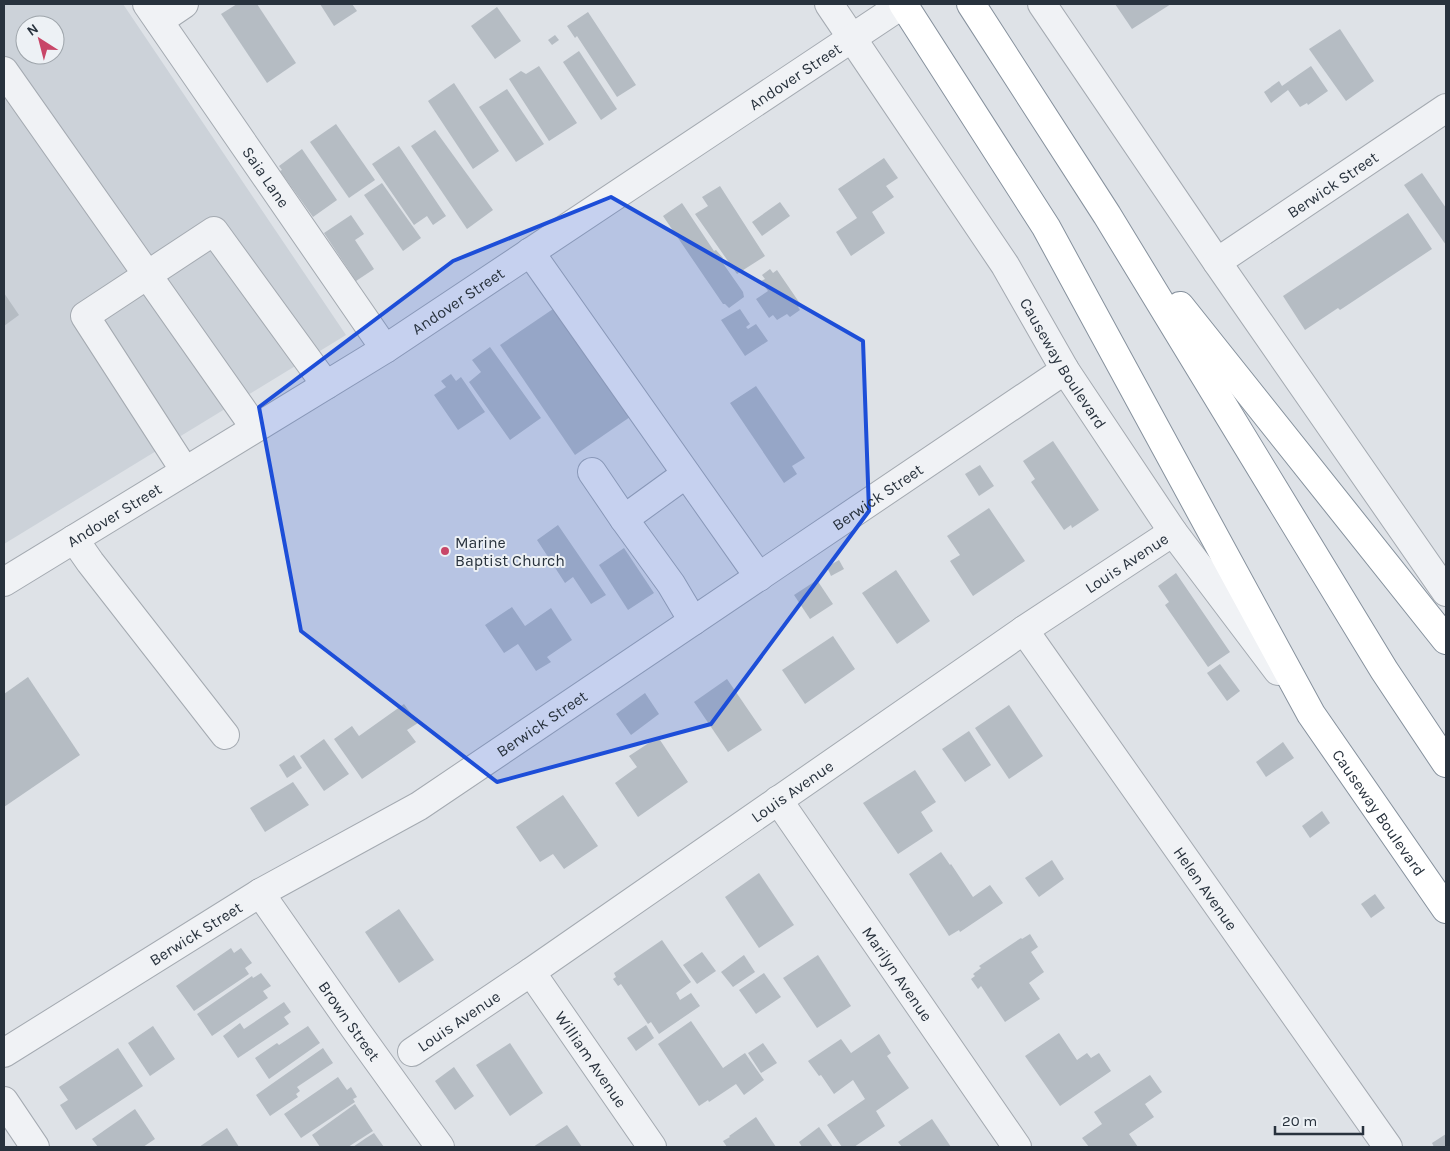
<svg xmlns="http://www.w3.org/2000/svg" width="1450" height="1151" font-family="Karla,sans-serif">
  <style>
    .built { fill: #ccd2d9; fill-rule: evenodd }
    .building { fill: #b5bcc3 }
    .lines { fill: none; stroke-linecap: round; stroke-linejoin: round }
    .minor-casing { stroke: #a4aab1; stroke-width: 30 }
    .highway-casing { stroke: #86919d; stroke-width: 30 }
    .minor { stroke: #f0f2f5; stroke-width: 28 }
    .highway { stroke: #fff; stroke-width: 28 }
    .marked { fill: #1d4ed8; fill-opacity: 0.2; stroke: #1d4ed8; stroke-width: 4; stroke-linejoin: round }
    .poi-dot { fill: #c84668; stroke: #edf1f5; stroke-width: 2 }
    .labels { text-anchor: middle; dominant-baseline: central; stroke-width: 4; stroke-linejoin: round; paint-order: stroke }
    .street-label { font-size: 16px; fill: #28323d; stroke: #edf1f5 }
    .poi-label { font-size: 16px; fill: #28323d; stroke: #edf1f5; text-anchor: start }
  </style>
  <rect width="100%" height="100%" fill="#dee2e7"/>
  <path class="built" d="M4 4H123L346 335 4 544ZM25 25H55V55H25Z"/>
  <g class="building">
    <polygon points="237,4 257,4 296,63 267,83 221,14"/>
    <polygon points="320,4 352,4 357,11 334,26"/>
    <polygon points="1115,4 1171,4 1132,29"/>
    <polygon points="497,7 521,41 495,59 471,26"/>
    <polygon points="588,12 636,85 617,97 577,36 575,38 567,26"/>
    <polygon points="1340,29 1374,81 1346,101 1309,49"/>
    <polygon points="555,35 559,40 552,45 548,40"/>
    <polygon points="579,51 617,109 601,120 563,62"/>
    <polygon points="539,66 577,123 549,141 509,79 521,71 526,74"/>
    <polygon points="1311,66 1328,91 1308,105 1307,103 1300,107 1288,90 1271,103 1264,92 1279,81 1282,86"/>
    <polygon points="454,83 499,151 473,169 428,101"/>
    <polygon points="507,89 544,144 516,162 479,107"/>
    <polygon points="336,124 375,180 349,198 310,142"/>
    <polygon points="435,130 493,210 467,229 411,146"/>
    <polygon points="399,146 446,216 433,225 427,216 414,225 372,164"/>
    <polygon points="302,149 337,200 313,217 280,171 282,170 279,166"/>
    <polygon points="884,158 898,178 886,186 894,197 872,212 885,233 851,256 836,232 857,218 838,189"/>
    <polygon points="1422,173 1446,208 1446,245 1404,185"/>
    <polygon points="382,183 421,238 403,251 364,195"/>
    <polygon points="720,186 765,256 737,274 695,214 708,206 702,197"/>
    <polygon points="780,202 790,216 762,236 752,222"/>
    <polygon points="682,203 714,251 716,250 723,258 720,259 743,292 744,297 729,308 725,304 723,304 663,216"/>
    <polygon points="1408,213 1432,249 1340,310 1338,308 1305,330 1283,296"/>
    <polygon points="351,215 364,234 355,240 374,269 356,281 324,233"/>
    <polygon points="770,269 773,273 777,270 801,305 798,307 800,310 790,317 787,314 777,320 773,315 769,318 756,299 768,291 761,281 765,279 762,275"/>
    <polygon points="4,293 19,315 4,326"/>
    <polygon points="556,307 630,417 575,455 500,345"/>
    <polygon points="740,309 750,324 746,327 748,329 756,324 768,341 745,356 721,320"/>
    <polygon points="490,347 541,418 510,440 469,382 481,372 472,360"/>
    <polygon points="451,374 456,381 461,377 485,412 458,430 434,395 446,387 441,381"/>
    <polygon points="756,386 805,458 792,466 797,474 784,483 730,403"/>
    <polygon points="1053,441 1099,510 1072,528 1071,525 1064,530 1031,482 1035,479 1023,461"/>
    <polygon points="980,465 994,486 979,496 965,474"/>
    <polygon points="989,508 1025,561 973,596 950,561 960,555 947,536"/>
    <polygon points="558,525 606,595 591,604 573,577 565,583 537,540"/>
    <polygon points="624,548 654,593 628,610 599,565"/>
    <polygon points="839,560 844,569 831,576 827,567"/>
    <polygon points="896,570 930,621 897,644 862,593"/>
    <polygon points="1176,573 1230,652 1208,667 1165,605 1169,602 1158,586"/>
    <polygon points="817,580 833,604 810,619 794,595"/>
    <polygon points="512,607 525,626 551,608 572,640 547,657 551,662 536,671 518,644 504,653 485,625"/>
    <polygon points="833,636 855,669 805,704 782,670"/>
    <polygon points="1220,664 1240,691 1227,701 1207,673"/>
    <polygon points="28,677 80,755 4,807 4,694"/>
    <polygon points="727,679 762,730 728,752 694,702"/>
    <polygon points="645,693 659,714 631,735 616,714"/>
    <polygon points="404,704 418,723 407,730 416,742 362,779 334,739 352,726 359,736"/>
    <polygon points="1009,705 1043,756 1009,779 975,728"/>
    <polygon points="969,731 991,765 965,782 942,749"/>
    <polygon points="658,737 688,782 638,817 615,783 637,767 629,756"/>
    <polygon points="324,739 349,774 324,791 300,756"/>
    <polygon points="1283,742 1294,758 1266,777 1256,762"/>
    <polygon points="294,755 302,768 287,778 279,765"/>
    <polygon points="915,770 936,802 921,812 933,831 898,854 863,803"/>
    <polygon points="293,782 309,805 265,832 250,808"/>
    <polygon points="563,795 598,846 564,869 553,854 540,862 516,827"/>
    <polygon points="1322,811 1330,823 1310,838 1302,826"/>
    <polygon points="941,852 950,865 951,864 973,897 990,885 1003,903 960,932 959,930 949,936 909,874"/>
    <polygon points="1052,860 1064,879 1039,897 1025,878"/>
    <polygon points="759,873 794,925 759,948 725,897"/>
    <polygon points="1375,894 1385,908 1371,918 1361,904"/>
    <polygon points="399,909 434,960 399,983 365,932"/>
    <polygon points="1030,934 1038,947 1031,952 1044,972 1029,983 1040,999 1005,1022 981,986 978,989 971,979 975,976 973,974 981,968 979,966 1021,938 1022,939"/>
    <polygon points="662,940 691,982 676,993 680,1000 691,993 700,1006 659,1034 651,1022 648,1024 621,984 618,986 613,979 616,977 614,973"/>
    <polygon points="231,948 234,953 241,948 252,963 245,968 249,974 194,1011 176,986"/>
    <polygon points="702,952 716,971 697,984 683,965"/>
    <polygon points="744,955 755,972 733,987 721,972"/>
    <polygon points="818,955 851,1006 817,1028 783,978"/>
    <polygon points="261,973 271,986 263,991 268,998 212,1036 197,1014 252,976 253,978"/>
    <polygon points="764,973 781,997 756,1014 739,990"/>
    <polygon points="284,1002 291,1012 284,1017 289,1024 238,1058 223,1036 240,1023 244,1029"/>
    <polygon points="691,1021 723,1068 745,1053 764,1080 744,1095 736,1084 709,1102 708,1100 699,1106 658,1044"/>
    <polygon points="646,1025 654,1038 636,1051 627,1038"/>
    <polygon points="153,1026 175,1059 150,1076 128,1043"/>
    <polygon points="308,1026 320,1043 269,1079 255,1058 277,1043 279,1045"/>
    <polygon points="1059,1033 1077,1060 1087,1053 1091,1058 1099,1053 1111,1071 1060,1106 1025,1056"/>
    <polygon points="879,1034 891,1053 887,1056 909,1088 876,1111 885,1126 854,1147 842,1147 827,1125 865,1099 853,1080 834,1094 821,1075 819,1076 808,1061 841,1039 851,1053"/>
    <polygon points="510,1043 543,1093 510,1116 476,1065"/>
    <polygon points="763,1043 777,1063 761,1073 748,1053"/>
    <polygon points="118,1048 143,1086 76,1130 60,1105 68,1100 59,1087"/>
    <polygon points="323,1048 333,1063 297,1087 300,1091 296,1094 298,1097 270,1116 256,1095"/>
    <polygon points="454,1067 474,1096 455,1110 435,1081"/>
    <polygon points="1150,1075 1162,1092 1145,1104 1154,1117 1129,1134 1138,1147 1089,1147 1082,1138 1102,1124 1094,1112"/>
    <polygon points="338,1077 347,1090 351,1087 357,1097 353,1099 355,1102 301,1138 284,1114"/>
    <polygon points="355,1104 373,1131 348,1147 320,1147 312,1135"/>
    <polygon points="135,1109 155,1139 143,1147 98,1147 92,1139"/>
    <polygon points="756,1117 776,1147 727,1147 723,1141 730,1137 729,1136"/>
    <polygon points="932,1119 951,1147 902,1147 898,1142"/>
    <polygon points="567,1125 582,1147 533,1147"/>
    <polygon points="819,1127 833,1147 802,1147 799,1142"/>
    <polygon points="227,1128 239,1147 199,1147"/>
    <polygon points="374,1133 384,1147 353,1147 366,1138"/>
    <polygon points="1446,1134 1446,1147 1434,1147 1432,1143"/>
  </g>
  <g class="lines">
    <defs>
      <g id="minor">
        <path id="s1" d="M147 4 385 349"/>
        <path id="s2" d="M829 4 1005 265 1065 370 1173 532 1278 671"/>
        <polyline points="1042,4 1217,262 1446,592"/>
        <polyline points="159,21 184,4"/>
        <polyline points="4,71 255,428"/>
        <polyline points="530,252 759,577"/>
        <path id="s3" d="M1217 262 1446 108"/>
        <polyline points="185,471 85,316 214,231 326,385"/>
        <polyline points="592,472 624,519"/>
        <polyline points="686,474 624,519 671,584 693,621"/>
        <polyline points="74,539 90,562 225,735"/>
        <path id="s4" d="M4 582 385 349 903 4"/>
        <path id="s5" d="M1024 630 1388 1147"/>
        <path id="s6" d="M778 800 1017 1147"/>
        <path id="s7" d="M260 893 355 1029 440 1147"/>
        <path id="s8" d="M531 972 652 1147"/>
        <path id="s9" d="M412 1052 531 972 1024 630 1173 532"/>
        <path id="s10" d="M4 1053 260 893 419 806 1065 370"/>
        <polyline points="4,1101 35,1147"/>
      </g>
      <g id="highway">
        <path id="s11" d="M903 4 1046 227 1311 714 1446 909"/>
        <polyline points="971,4 1107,215 1384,670 1446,763"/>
        <polyline points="1180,306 1446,640"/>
      </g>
    </defs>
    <use href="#minor" class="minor-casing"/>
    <use href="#highway" class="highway-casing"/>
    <use href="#minor" class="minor"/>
    <use href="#highway" class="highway"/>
  </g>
  <path class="marked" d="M611 197 863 341 869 511 711 724 497 782 301 631 259 407 453 261Z"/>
  <circle class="poi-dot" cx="445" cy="551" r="5"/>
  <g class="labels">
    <g class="street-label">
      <text stroke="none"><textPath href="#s4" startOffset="939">Andover Street</textPath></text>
      <text stroke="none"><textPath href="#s1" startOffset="210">Saia Lane</textPath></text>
      <text stroke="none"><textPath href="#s3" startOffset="139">Berwick Street</textPath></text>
      <text stroke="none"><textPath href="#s4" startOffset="534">Andover Street</textPath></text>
      <text stroke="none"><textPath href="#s2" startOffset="429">Causeway Boulevard</textPath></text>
      <text stroke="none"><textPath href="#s10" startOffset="1036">Berwick Street</textPath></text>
      <text stroke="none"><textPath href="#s4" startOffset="129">Andover Street</textPath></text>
      <text stroke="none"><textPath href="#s9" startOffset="866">Louis Avenue</textPath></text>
      <text stroke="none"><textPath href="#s10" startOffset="631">Berwick Street</textPath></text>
      <text stroke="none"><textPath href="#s9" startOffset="461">Louis Avenue</textPath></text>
      <text stroke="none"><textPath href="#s11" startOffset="939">Causeway Boulevard</textPath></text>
      <text stroke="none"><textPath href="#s5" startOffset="316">Helen Avenue</textPath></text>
      <text stroke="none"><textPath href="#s10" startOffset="226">Berwick Street</textPath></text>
      <text stroke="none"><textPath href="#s6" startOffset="211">Marilyn Avenue</textPath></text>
      <text stroke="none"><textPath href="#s7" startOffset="156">Brown Street</textPath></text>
      <text stroke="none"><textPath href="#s9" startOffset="56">Louis Avenue</textPath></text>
      <text stroke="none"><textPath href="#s8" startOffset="106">William Avenue</textPath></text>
    </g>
    <g class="poi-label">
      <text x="455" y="542">Marine<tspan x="455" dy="18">Baptist Church</tspan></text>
    </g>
  </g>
  <rect width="1450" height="1151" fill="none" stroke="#28323d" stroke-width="10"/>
  <g transform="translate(40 40) rotate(324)"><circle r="24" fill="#edf1f5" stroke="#9ea5ab"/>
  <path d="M0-4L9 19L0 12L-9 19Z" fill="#c84668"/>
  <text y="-8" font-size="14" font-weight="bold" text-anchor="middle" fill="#28323d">N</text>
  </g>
  <path d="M1275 1126v8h88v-8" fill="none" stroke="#28323d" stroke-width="2.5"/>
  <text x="1282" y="1126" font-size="15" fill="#28323d" stroke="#edf1f5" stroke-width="4" paint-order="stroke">20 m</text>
</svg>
